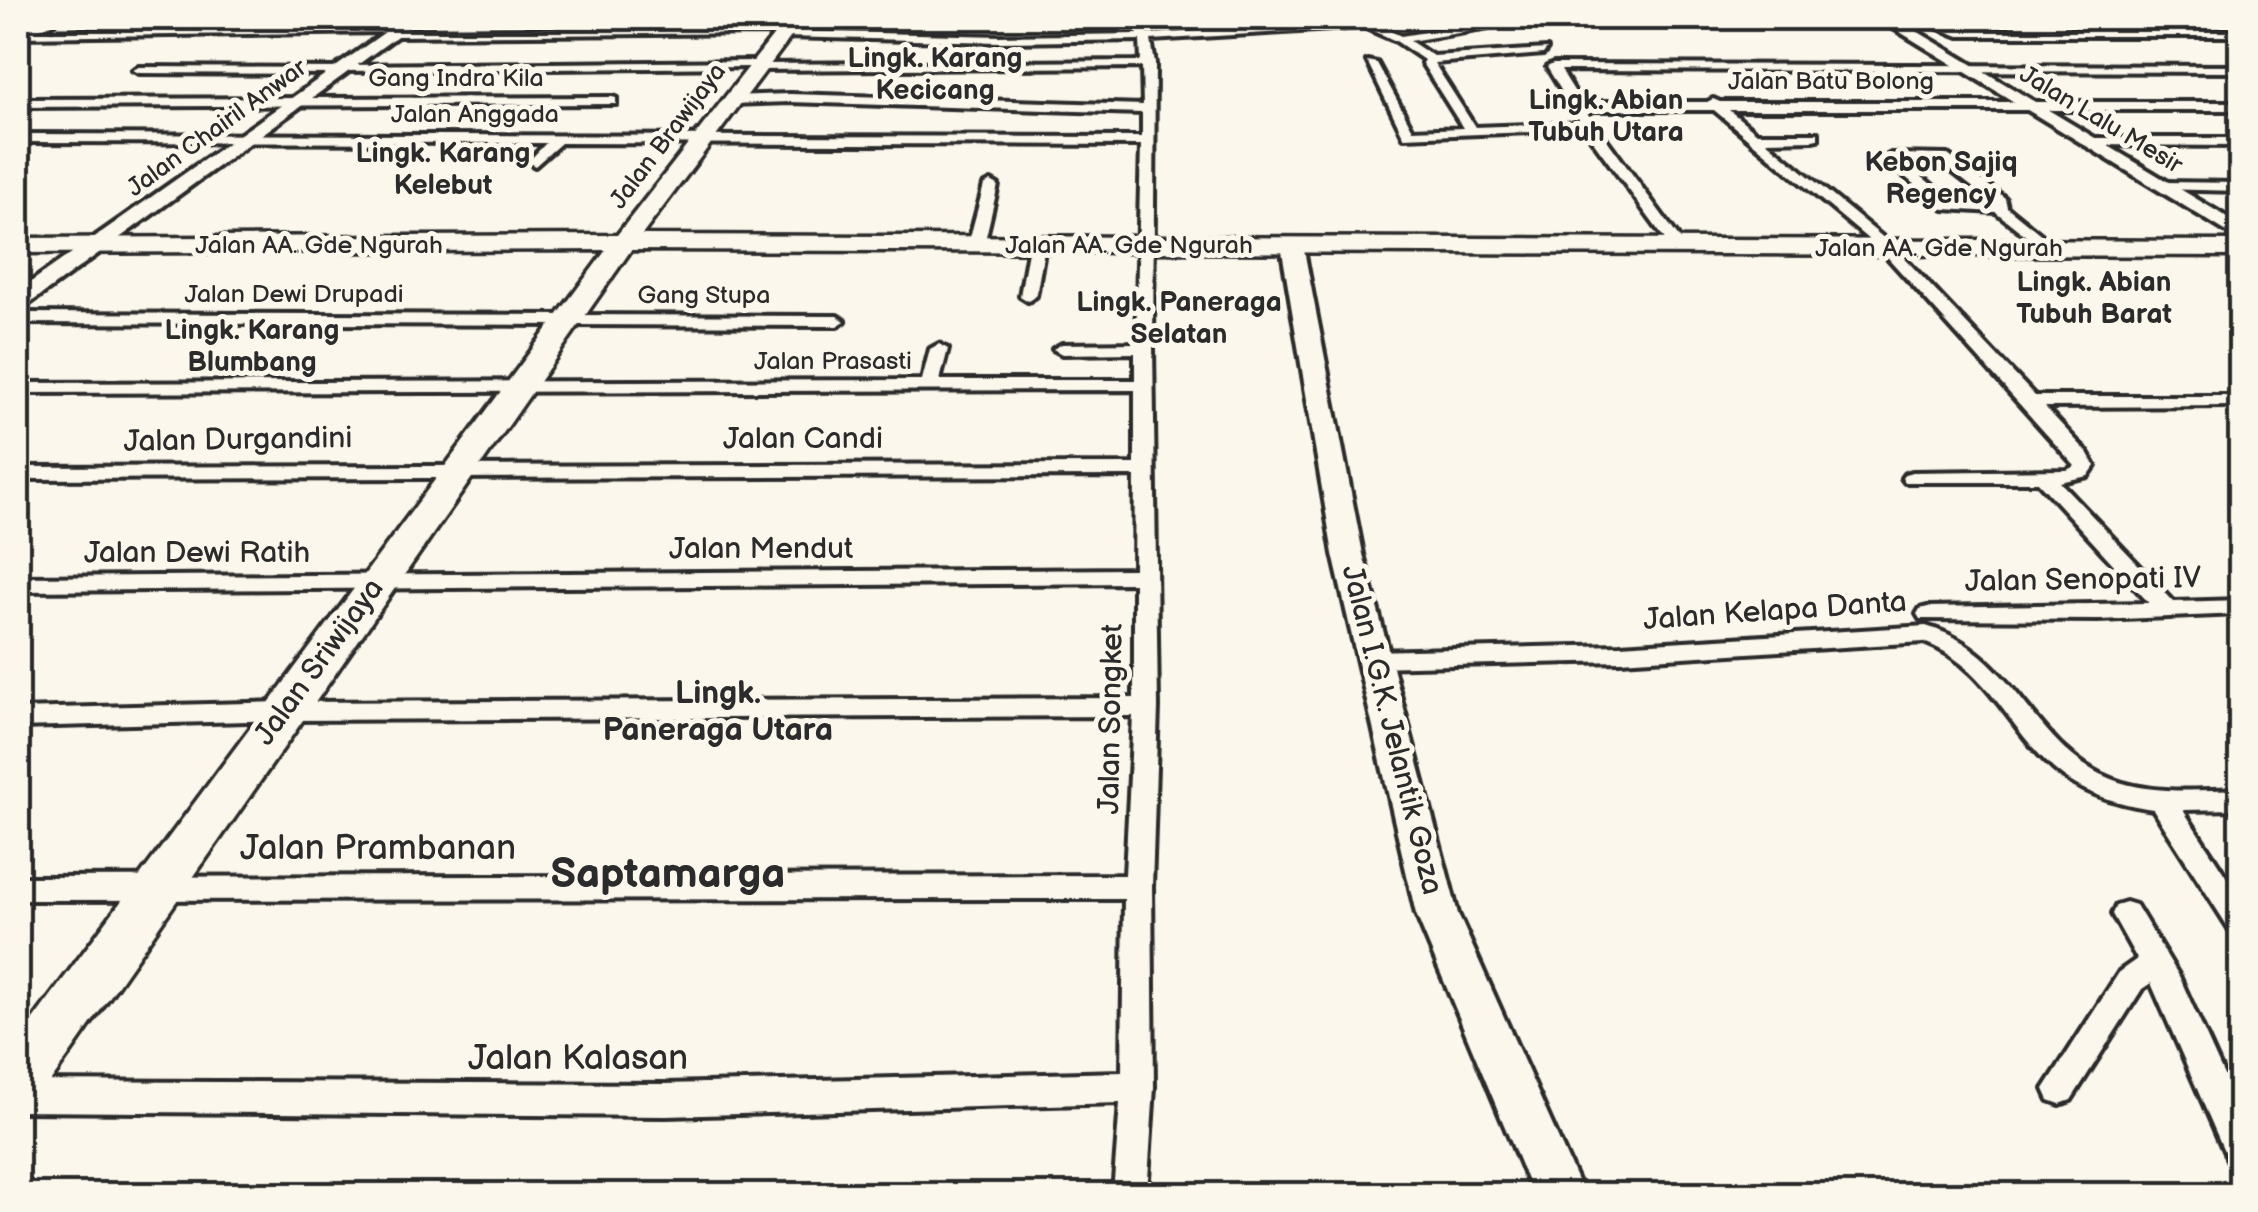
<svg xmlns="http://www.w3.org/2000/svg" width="2258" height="1212" font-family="'Balsamiq Sans',sans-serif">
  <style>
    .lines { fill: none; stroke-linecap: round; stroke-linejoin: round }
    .street-casing { stroke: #2b2b2b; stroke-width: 8 }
    .secondary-casing { stroke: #2b2b2b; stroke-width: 8 }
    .primary-casing { stroke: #2b2b2b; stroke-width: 7 }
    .street { fill: #fbf7ec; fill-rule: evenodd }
    .secondary { fill: #fbf7ec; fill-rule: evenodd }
    .primary { fill: #fbf7ec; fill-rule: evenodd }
    .labels { text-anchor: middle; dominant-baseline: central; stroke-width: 10; stroke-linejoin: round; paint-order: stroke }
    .far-street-label { font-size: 25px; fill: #2b2b2b; stroke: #fbf7ec }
    .far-neighbourhood-label { font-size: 28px; font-weight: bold; fill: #2b2b2b; stroke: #fbf7ec }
    .street-label { font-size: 30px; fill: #2b2b2b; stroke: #fbf7ec }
    .neighbourhood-label { font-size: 32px; font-weight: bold; fill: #2b2b2b; stroke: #fbf7ec }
    .near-street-label { font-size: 35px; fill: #2b2b2b; stroke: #fbf7ec }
    .near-quarter-label { font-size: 42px; font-weight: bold; fill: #2b2b2b; stroke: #fbf7ec }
  </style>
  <rect width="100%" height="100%" fill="#fbf7ec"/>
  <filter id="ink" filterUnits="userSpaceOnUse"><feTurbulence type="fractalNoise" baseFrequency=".01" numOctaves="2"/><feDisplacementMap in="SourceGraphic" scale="20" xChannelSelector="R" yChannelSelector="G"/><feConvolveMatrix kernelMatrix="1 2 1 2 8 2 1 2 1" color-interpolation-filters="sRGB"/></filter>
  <g filter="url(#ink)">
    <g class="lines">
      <defs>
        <g id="street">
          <polygon points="1129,18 1139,18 1148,34 1434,18 1379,26 1401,36 1507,19 1659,19 1664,22 1659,25 1507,25 1410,41 1433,56 1547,49 1543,54 1434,63 1475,127 1581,123 1547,67 1553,64 2240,66 2240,72 1561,70 1581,102 1707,102 1713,99 1720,102 2240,102 2240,110 1729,110 1757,133 1818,133 1818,139 1813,140 1766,141 1891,244 2035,396 2240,396 2240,406 2045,407 2087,452 2095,466 2088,476 2060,482 2174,602 2240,600 2240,614 2098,620 1920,619 1917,614 1920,609 1928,607 2149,603 2038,482 1905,482 1902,478 1905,474 1912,472 2067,470 2075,466 1881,250 1714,110 1585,110 1685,246 1677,251 1672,249 1585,130 1404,137 1367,61 1377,63 1413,130 1463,128 1422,63 1424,60 1396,41 1364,27 1151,40 1155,64 1153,348 1158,707 1152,887 1154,1087 1147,1194 1113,1194 1120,1103 666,1116 18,1111 18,1081 666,1084 1122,1072 1124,899 18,900 18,877 1125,875 1133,716 284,720 18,727 18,709 284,702 1134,698 1134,583 18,591 18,577 1134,569 1135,476 18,479 18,467 1135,464 1135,390 18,393 18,383 922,380 930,349 939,344 948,349 940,380 1135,380 1135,353 1062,354 1053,349 1062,344 1136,343 1141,145 561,143 535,166 528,162 546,143 18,142 18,134 1142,137 1142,113 790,102 730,104 724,100 730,96 790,94 1143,105 1142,67 755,70 750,67 345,71 340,74 139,73 133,70 139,67 340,68 345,65 757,61 762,64 1141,61 1140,40 1000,42 782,37 777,33 393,36 388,32 18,37 18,31 398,26 403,30 787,27 792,31 1000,36 1138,34"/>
          <polygon points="1929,18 1960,30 2240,30 2240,36 1959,36 1928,24 1892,25 1887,22"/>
          <polygon points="612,97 616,98 616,104 18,107 18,99"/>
          <polygon points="2089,138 2240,138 2240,146 2084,145 2083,142"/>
          <path d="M1891 154 1948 155 2005 198 2007 207 2059 249 2046 252 1996 212 1944 209 1886 161 1884 158ZM1904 162H1940L1993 203 1953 202Z"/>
          <polygon points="991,181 998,185 984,245 971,248 968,245 984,185"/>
          <polygon points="2163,182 2240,183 2240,191 2158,189 2158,183"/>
          <polygon points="1037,240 1045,245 1036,296 1028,301 1020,296 1029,245"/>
          <polygon points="18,313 837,316 845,321 837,326 18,323"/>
          <path d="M1926 626C2015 651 2032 748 2111 779 2151 795 2199 790 2240 789V809L2183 810 2240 898V933L2230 930 2153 809C2118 804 2081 793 2054 769 2008 728 1986 665 1924 642L1620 661 1372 667 1360 659 1372 651 1620 645Z"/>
          <polygon points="2126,902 2136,905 2179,976 2240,1111 2240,1164 2228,1160 2151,983 2142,989 2071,1100 2060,1104 2049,1100 2044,1089 2120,971 2137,959 2112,914 2116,905"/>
        </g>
        <g id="secondary">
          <polygon points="44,18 63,18 18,40 18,29"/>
          <polygon points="405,18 422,18 26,306 18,308 18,291"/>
          <polygon points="1877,18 1895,18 2240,225 2240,240"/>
          <polygon points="1292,238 1303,245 1363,554 1458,914 1583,1194 1533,1194 1416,914 1333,554 1281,245"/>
        </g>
        <polygon id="primary" points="787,18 805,18 642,235 2240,241 2240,256 631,250 37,1101 18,1108 18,1040 606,250 18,253 18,238 617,235"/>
      </defs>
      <use href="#street" class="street-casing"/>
      <use href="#secondary" class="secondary-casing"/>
      <use href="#primary" class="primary-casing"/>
      <use href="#street" class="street"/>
      <use href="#secondary" class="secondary"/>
      <use href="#primary" class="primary"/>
    </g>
  </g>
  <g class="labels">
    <g class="far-street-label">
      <text x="456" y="78">Gang Indra Kila</text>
      <text x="1831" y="81">Jalan Batu Bolong</text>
      <text x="475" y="114">Jalan Anggada</text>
      <text transform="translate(2101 120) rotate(31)">Jalan Lalu Mesir</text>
      <text transform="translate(217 128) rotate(-36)">Jalan Chairil Anwar</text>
      <text transform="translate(668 136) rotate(-53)">Jalan Brawijaya</text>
      <text x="319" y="245">Jalan AA. Gde Ngurah</text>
      <text x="1129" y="245">Jalan AA. Gde Ngurah</text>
      <text x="1939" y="248">Jalan AA. Gde Ngurah</text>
      <text x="294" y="294">Jalan Dewi Drupadi</text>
      <text x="704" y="295">Gang Stupa</text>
      <text x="833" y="361">Jalan Prasasti</text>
    </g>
    <g class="far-neighbourhood-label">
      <text x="935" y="58">Lingk. Karang<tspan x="935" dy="32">Kecicang</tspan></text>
      <text x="1606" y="100">Lingk. Abian<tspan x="1606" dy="32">Tubuh Utara</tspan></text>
      <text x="443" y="153">Lingk. Karang<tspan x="443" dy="32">Kelebut</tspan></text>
      <text x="1941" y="162">Kebon Sajiq<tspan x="1941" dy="32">Regency</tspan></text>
      <text x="2094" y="282">Lingk. Abian<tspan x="2094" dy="32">Tubuh Barat</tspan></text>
      <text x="1179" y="302">Lingk. Paneraga<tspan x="1179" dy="32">Selatan</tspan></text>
      <text x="252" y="330">Lingk. Karang<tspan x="252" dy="32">Blumbang</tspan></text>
    </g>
    <g class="street-label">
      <text x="803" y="439">Jalan Candi</text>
      <text transform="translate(238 440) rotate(-1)">Jalan Durgandini</text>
      <text x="761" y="549">Jalan Mendut</text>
      <text x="197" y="553">Jalan Dewi Ratih</text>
      <text transform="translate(2083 580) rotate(-1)">Jalan Senopati IV</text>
      <text transform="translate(1775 611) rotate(-4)">Jalan Kelapa Danta</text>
      <text transform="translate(319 662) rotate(-54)">Jalan Sriwijaya</text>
      <text transform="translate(1111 719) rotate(-89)">Jalan Songket</text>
      <text transform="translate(1392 730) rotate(76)">Jalan I.G.K. Jelantik Goza</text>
    </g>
    <g class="neighbourhood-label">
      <text x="718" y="693">Lingk.<tspan x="718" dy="37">Paneraga Utara</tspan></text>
    </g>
    <g class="near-street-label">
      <text x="378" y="848">Jalan Prambanan</text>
      <text x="578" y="1058">Jalan Kalasan</text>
    </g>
    <g class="near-quarter-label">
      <text x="668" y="874">Saptamarga</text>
    </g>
  </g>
  <rect width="2258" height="1212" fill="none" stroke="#fbf7ec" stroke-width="60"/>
  <rect x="30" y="30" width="2198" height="1152" fill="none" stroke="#2b2b2b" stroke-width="4" filter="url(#ink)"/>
</svg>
